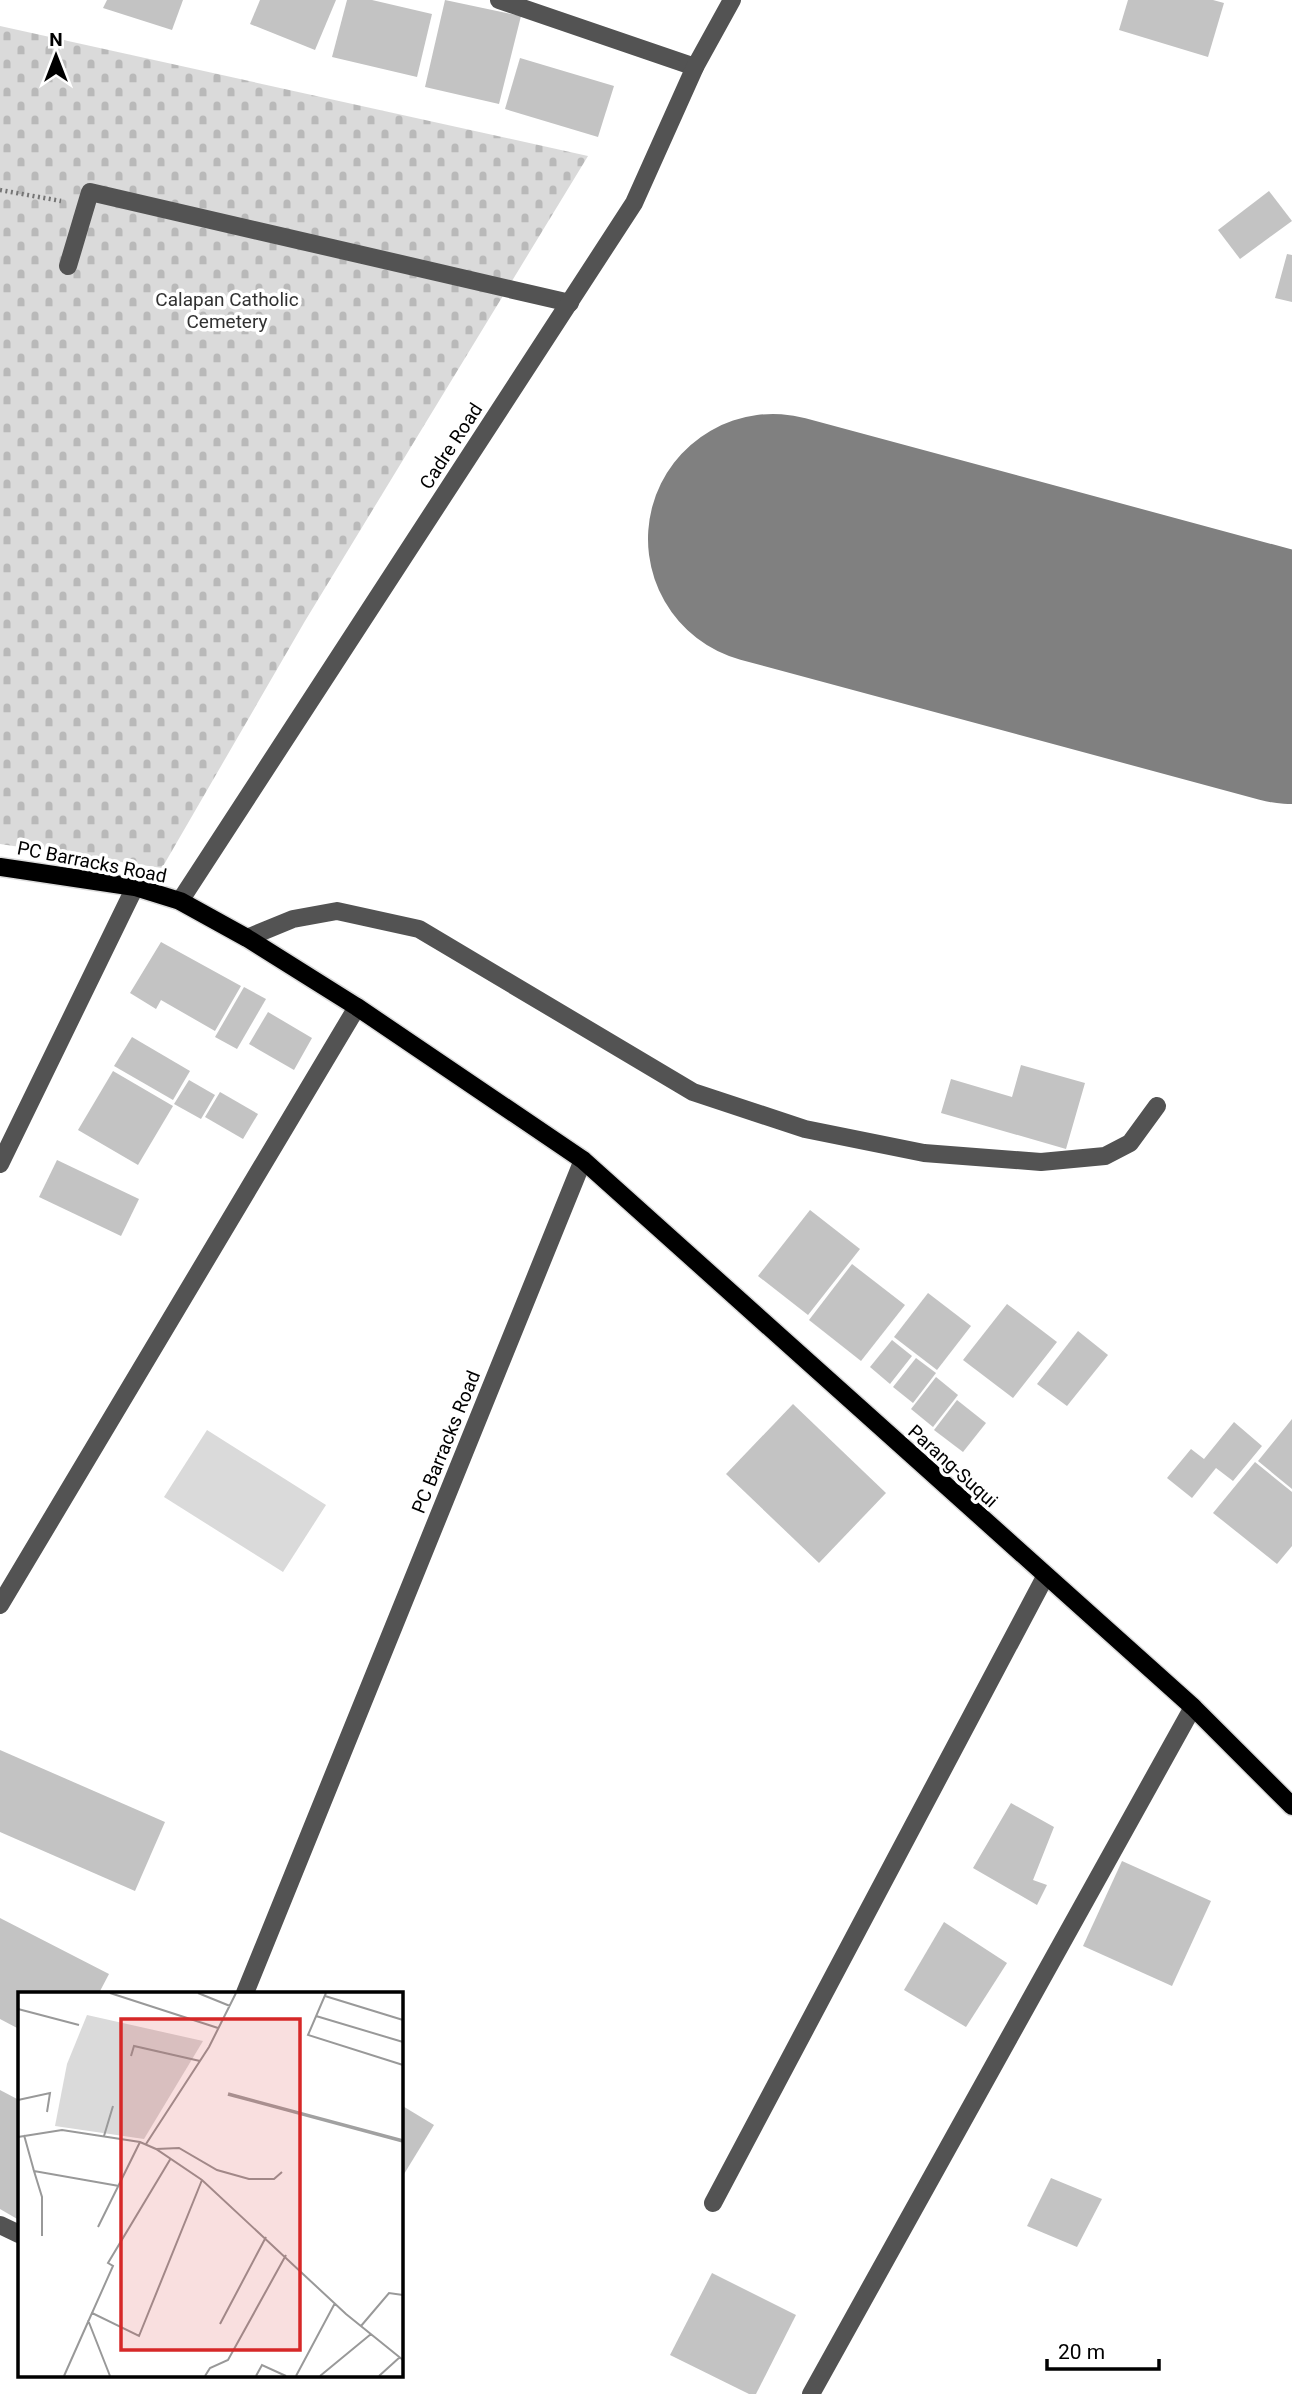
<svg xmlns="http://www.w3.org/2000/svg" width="1292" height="2394" font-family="Roboto,sans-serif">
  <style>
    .cemetery { fill: url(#cemetery-stones) }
    .pitch { fill: #dadada }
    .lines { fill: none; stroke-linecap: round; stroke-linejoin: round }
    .runway { stroke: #808080; stroke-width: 250 }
    .building { fill: #c3c3c3 }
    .major-casing { stroke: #dbdbdb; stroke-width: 21 }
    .path { stroke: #757575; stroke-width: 4.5; stroke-dasharray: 2 3.5; stroke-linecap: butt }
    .minor { stroke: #535353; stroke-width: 18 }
    .major { stroke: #000; stroke-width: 18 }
    .labels { text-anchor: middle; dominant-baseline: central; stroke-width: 7; stroke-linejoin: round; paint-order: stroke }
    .park-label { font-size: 19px; fill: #313131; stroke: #fff }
    .street-label { font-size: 19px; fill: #000; stroke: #fff }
    .inset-river { fill: none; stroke: #a1a1a1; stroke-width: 3.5 }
    .inset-road { fill: none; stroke: #999; stroke-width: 2 }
    .view { fill: #d62828; fill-opacity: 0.15; stroke: #d62828; stroke-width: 3.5 }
    .inset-edge { fill: none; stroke: #000; stroke-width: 3.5 }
  </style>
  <defs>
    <pattern id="cemetery-stones" width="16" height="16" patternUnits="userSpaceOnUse" patternTransform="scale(1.75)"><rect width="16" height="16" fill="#dadada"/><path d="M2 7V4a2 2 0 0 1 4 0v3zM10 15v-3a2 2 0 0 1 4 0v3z" fill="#b9b9b9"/></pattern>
  </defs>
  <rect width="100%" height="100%" fill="#fff"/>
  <polygon class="cemetery" points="0,26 588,156 305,621 162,868 0,844"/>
  <polygon class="pitch" points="207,1430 326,1505 283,1572 164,1497"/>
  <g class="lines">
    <polyline class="runway" points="773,539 1292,679"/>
  </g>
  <g class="building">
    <polygon points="107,0 183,0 172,30 103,8"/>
    <polygon points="260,0 336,0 315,50 250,24"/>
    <polygon points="347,0 372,0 432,14 417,77 332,57"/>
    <polygon points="445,0 521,16 499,104 425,87"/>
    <polygon points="1128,0 1213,0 1224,3 1208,57 1119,30"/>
    <polygon points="520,58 614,86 598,137 505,109"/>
    <polygon points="1269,191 1292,221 1240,259 1218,230"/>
    <polygon points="1287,254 1292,255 1292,302 1275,298"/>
    <polygon points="161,942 241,986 215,1031 161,1000 156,1009 130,993"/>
    <polygon points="244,987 266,999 237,1049 215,1037"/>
    <polygon points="268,1012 312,1038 294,1070 249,1044"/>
    <polygon points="132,1037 190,1071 173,1100 114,1066"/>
    <polygon points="1021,1065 1085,1083 1066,1149 941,1113 951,1079 1012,1097"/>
    <polygon points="113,1071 173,1106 138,1165 78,1130"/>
    <polygon points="189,1080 215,1095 201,1119 174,1104"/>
    <polygon points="220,1092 258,1114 243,1139 205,1117"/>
    <polygon points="57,1160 139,1199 121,1236 39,1197"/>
    <polygon points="810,1210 860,1249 808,1315 758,1276"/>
    <polygon points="852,1264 905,1305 861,1361 809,1320"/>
    <polygon points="928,1293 971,1326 937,1370 894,1337"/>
    <polygon points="1007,1304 1057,1342 1013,1398 963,1360"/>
    <polygon points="1078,1331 1108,1355 1067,1406 1037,1384"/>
    <polygon points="892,1340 912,1356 890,1384 870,1367"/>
    <polygon points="916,1358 936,1373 913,1403 893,1387"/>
    <polygon points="936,1377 958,1395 933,1427 911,1409"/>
    <polygon points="957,1400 986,1423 963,1452 934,1430"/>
    <polygon points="793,1404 886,1493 819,1563 726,1474"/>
    <polygon points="1292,1419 1292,1489 1258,1461"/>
    <polygon points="1234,1422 1262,1446 1233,1481 1216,1468 1192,1498 1167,1478 1191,1449 1204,1459"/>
    <polygon points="1255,1462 1292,1492 1292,1546 1277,1564 1213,1513"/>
    <polygon points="0,1750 165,1822 135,1891 0,1832"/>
    <polygon points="1011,1803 1054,1827 1033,1880 1047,1885 1037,1905 973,1868"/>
    <polygon points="1122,1861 1211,1901 1172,1986 1083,1946"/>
    <polygon points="0,1918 109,1974 99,1993 19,1993 19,2029 0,2019"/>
    <polygon points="944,1922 1007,1963 966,2027 904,1990"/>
    <polygon points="0,2090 19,2100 19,2220 0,2209"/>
    <polygon points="401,2105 434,2125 401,2179"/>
    <polygon points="1051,2178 1102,2199 1077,2247 1027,2226"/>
    <polygon points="712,2273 796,2315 756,2394 749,2394 670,2355"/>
  </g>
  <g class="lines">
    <defs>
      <polyline id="major" points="0,867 135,887 180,901 247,938 357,1007 583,1160 1193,1707 1292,1806"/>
    </defs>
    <use href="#major" class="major-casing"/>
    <polyline class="path" points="0,190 61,201"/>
    <g class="minor">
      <polyline points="499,0 695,67"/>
      <polyline points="68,266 90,192 570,303"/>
      <polyline points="180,901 634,203 695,67 732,0"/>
      <polyline points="247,938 293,919 337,911 419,929 693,1092 805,1129 924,1153 1041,1162 1105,1156 1130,1143 1157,1106"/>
      <polyline points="0,1164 135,887"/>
      <polyline points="0,1605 357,1007"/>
      <polyline points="245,1993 583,1160"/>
      <polyline points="713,2203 1045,1577"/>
      <polyline points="0,2225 19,2234"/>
      <polyline points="811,2394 1193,1707"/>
    </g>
    <use href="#major" class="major"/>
  </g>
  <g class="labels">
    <g class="park-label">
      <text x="227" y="299">Calapan Catholic<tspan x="227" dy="22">Cemetery</tspan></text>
    </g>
    <g class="street-label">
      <text transform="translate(451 446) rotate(-57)">Cadre Road</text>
      <text transform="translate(92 862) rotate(11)">PC Barracks Road</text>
      <text transform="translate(446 1442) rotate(-68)">PC Barracks Road</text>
      <text transform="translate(953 1466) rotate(42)">Parang-Suqui</text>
    </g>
  </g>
  <g transform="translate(18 1992)">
    <rect width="385" height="385" fill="#fff"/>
    <path d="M69 23 185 49 126 147 37 134 49 72Z" fill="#dadada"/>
    <path class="inset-river" d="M210 102 385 149"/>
    <path class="inset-road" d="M92 1 200 36M180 1 212 14M308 1 290 43 385 73M307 4 385 28M0 17 61 33M298 24 385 50M113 64 116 54 182 69M0 108 32 101 29 120M6 143 16 179M86 144 95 114M0 145 44 138 122 150 138 157 184 188 328 322 385 368M128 152 191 55 218 1M138 157 161 156 199 178 231 187H256L264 180M153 166 90 271 95 274 74 321 121 344 184 188M80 235 122 150M24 244V205L16 179 101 194M70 328 92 384M202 332 248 245M343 334 371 301 385 303M46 384 74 321M187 384 192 376 210 368 268 263M238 384 244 373 268 384M278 384 317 311M302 384 353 342M361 384 382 365"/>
    <path class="view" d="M103 27H282V358H103Z"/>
    <rect width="385" height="385" class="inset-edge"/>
  </g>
  <g transform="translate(56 56)" stroke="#ffffff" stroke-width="5" paint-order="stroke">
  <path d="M0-5L12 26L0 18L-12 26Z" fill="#000000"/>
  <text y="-10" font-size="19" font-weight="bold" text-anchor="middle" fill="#000000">N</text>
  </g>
  <path d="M1047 2359v10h112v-10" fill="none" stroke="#000000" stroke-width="3.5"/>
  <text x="1058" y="2359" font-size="21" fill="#000000" stroke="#ffffff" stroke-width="5" paint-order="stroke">20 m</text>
</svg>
